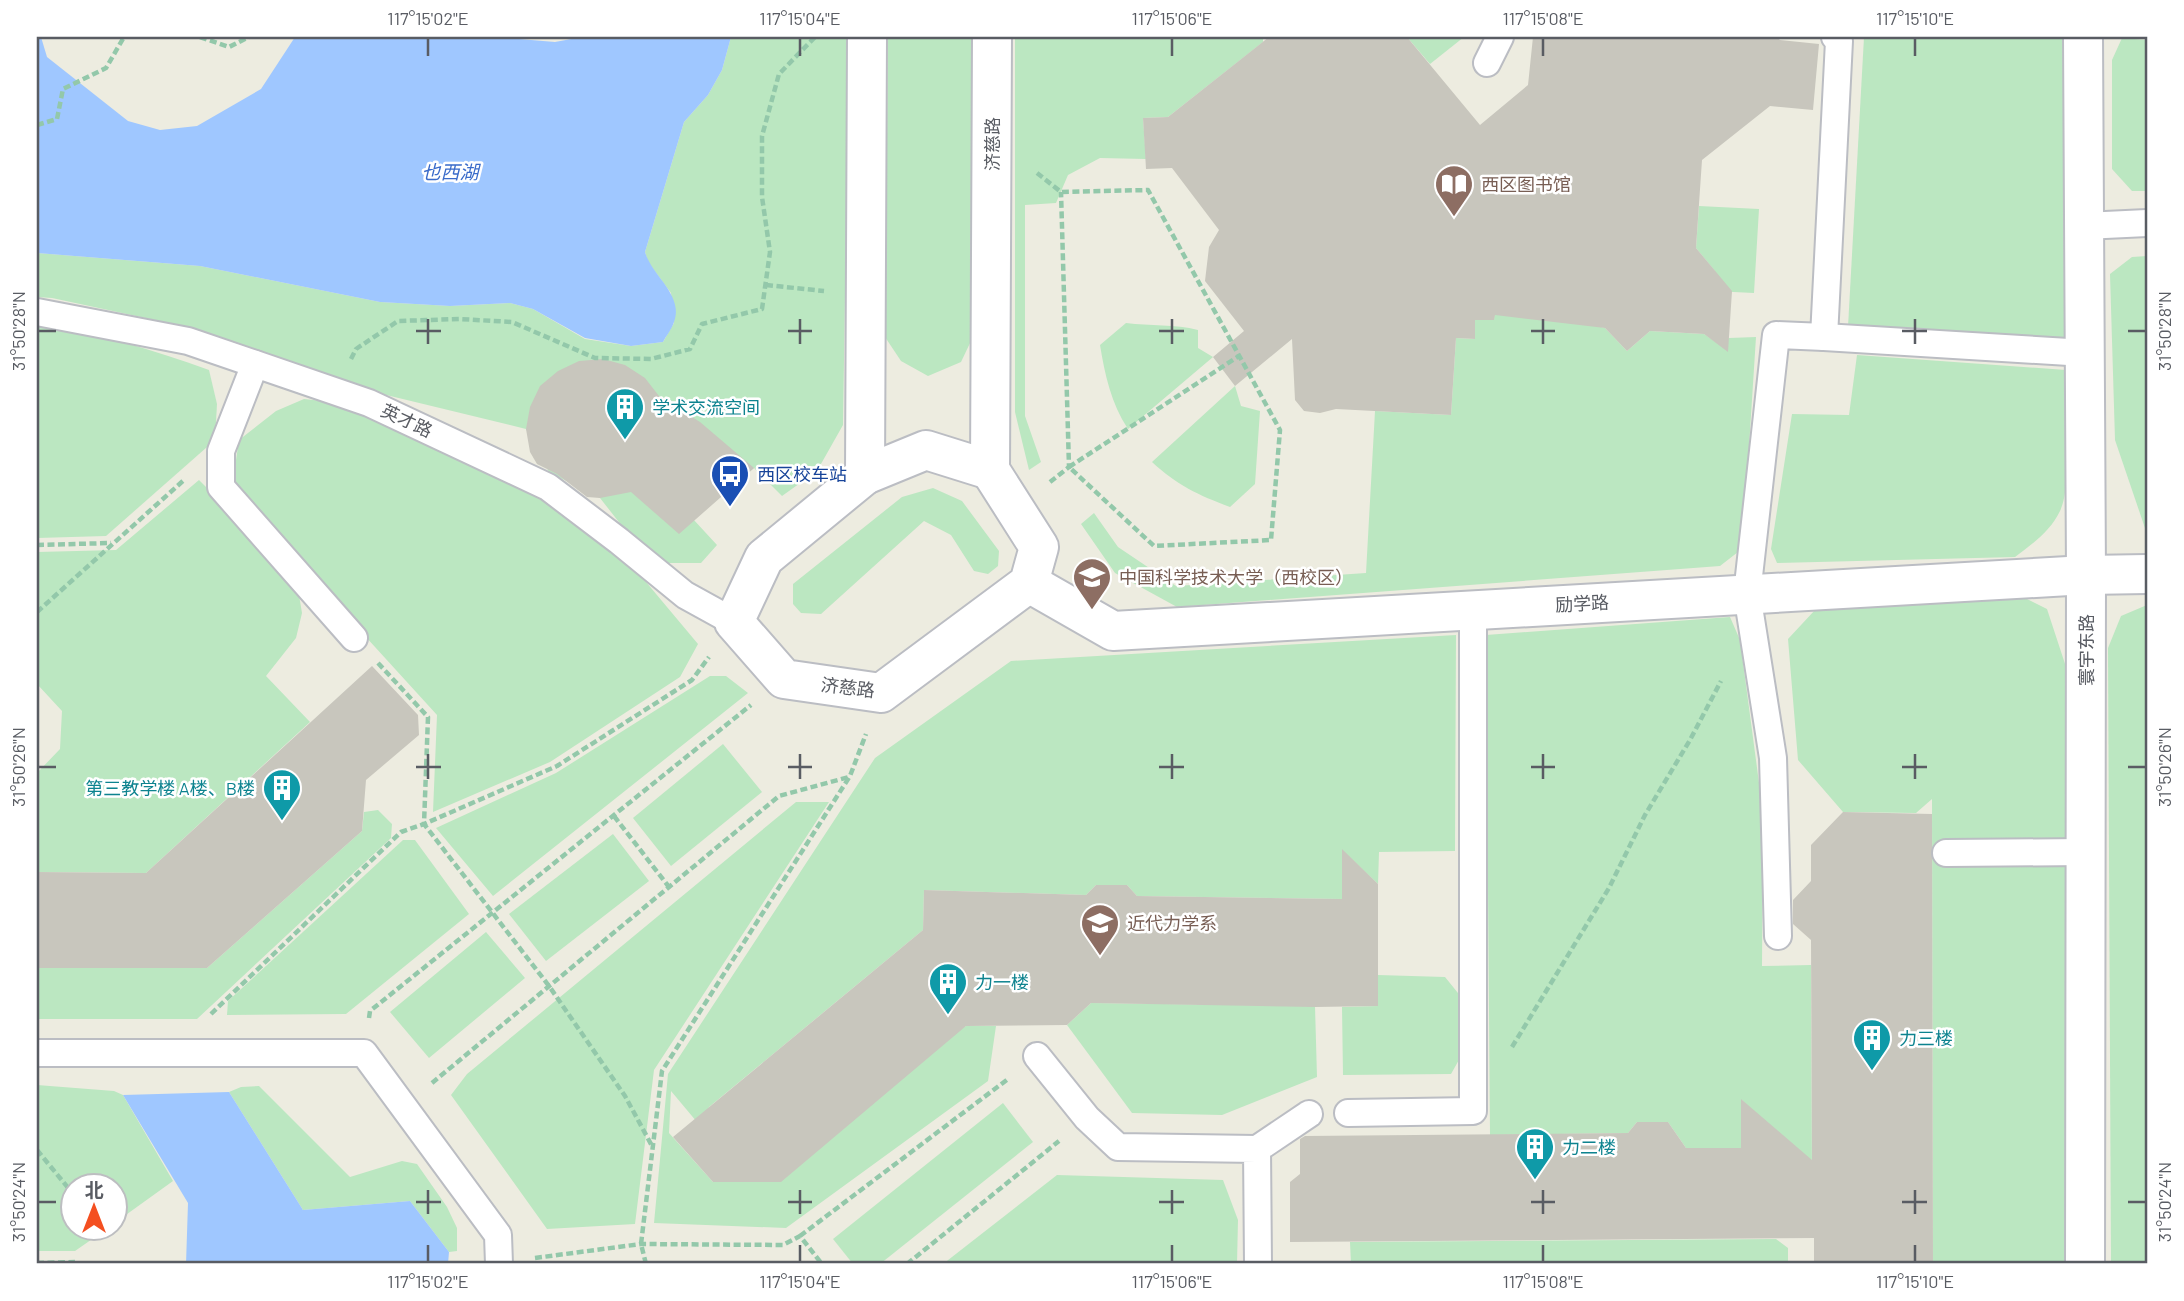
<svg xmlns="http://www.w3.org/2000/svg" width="2184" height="1301" font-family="Barlow,'Noto Sans SC',sans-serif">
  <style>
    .green { fill: #bbe7c1 }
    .water { fill: #9fc7ff }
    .building { fill: #c8c6bd }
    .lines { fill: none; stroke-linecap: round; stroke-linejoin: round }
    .service-casing { stroke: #bbbdc3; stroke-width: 30 }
    .minor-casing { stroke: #bbbdc3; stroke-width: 42 }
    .path { stroke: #93c8aa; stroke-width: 4.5; stroke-dasharray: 7 3.5; stroke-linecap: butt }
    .service { stroke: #fff; stroke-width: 26 }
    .minor { stroke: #fff; stroke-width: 38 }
    .ticks { fill: none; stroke: #595c63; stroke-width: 2.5 }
    .labels { text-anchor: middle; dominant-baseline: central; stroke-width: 5; stroke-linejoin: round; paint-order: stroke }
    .street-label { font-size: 18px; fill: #595c63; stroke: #fff }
    .education-label { font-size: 18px; fill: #785e54; stroke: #fff; text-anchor: start }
    .culture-label { font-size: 18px; fill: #0d838f; stroke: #fff; text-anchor: start }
    .transit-label { font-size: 18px; fill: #164399; stroke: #fff; text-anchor: start }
    .water-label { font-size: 19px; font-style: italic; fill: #3a6bca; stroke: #fff }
    .neatline { fill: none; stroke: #595c63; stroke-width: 2.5 }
    .ticks-label { font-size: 18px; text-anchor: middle; fill: #595c63 }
  </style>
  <rect width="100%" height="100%" fill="#edece0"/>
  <g class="green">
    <polygon points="731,37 849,37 843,425 817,471 782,496 754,468 693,519 717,545 701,563 667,563 622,526 600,498 549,472 526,429 378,393 183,326 52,298 37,297 37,253 200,266 380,302 450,306 510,303 533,309 585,339 631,346 663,342 674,323 671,293 648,262 645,252 684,122 708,95 722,70"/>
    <polygon points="888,37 971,37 971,341 961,362 928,376 901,361 885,337"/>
    <polygon points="1015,37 1263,37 1263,42 1168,117 1143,118 1146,159 1100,158 1068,175 1056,203 1025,205 1025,416 1041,462 1029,470 1015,412"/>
    <polygon points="1407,37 1464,37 1430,64"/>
    <polygon points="1864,37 2064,37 2065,341 1848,327"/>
    <polygon points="2122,38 2147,40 2147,191 2132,191 2112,169 2112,60"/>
    <polygon points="1699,206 1759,209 1754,293 1693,290 1715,271 1696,248"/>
    <polygon points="2147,256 2147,534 2115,440 2110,274 2132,257"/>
    <polygon points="1495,302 1605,328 1627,351 1650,331 1704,334 1717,343 1729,338 1756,337 1744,525 1738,552 1720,566 1177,607 1115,573 1081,524 1094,513 1118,547 1176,586 1366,573 1375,411 1451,415 1456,338 1475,339 1475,320 1494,320"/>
    <path d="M1126 323C1150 326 1175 324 1198 330V348L1213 357 1128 429C1111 403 1105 375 1100 345Z"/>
    <path d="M37 324C95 332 153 350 209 370L217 404 215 440 106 536 37 538Z"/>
    <path d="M1857 355 2066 370C2066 402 2073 485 2060 511 2050 532 2032 544 2015 557L1777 563 1771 549 1792 414 1849 415Z"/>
    <path d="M1235 386 1241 406 1260 411 1255 484 1230 507C1198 495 1177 485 1152 462Z"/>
    <polygon points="304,399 350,404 504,476 580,522 641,576 698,644 680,677 550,762 433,812 437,715 251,511 233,480 239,440 276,411"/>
    <polygon points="199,480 296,577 302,613 296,638 266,676 310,722 146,873 37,872 37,773 60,749 62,711 37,684 37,552 116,550"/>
    <polygon points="933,488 962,501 999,551 998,566 988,574 974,571 951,535 924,521 821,614 801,613 793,604 793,584 902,497"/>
    <polygon points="2021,596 2047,609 2068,673 2066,1264 1933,1264 1932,799 1916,813 1843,812 1798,760 1788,639 1815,610"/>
    <polygon points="2147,605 2147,1264 2111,1264 2108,648 2121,616"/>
    <polygon points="1730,617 1740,640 1763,813 1762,966 1811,965 1812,1179 1742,1100 1741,1148 1686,1148 1668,1122 1637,1122 1628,1133 1490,1135 1486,635"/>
    <polygon points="1456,635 1455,851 1379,852 1378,884 1342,850 1342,899 1137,896 1127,885 1096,885 1086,895 924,890 923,930 709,1107 702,1128 671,1091 669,1133 713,1182 966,1026 996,1026 988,1081 786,1228 654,1223 668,1074 875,758 1011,661"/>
    <polygon points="710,676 726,676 748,693 493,896 436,828 556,773"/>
    <polygon points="723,744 762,792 671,866 633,818"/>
    <polygon points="796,802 829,802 654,1070 635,1224 547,1229 451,1095 467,1074"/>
    <polygon points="378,810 392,824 391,838 197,1019 37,1019 37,968 207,968 362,831 364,812"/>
    <polygon points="613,834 649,881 546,961 509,914"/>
    <polygon points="403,840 415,840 469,914 346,1014 227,1015 228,1001"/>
    <polygon points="486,932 525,978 429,1058 390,1012"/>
    <polygon points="1378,975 1445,977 1462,998 1464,1051 1451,1074 1343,1075 1342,1007 1378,1006"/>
    <polygon points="1091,1003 1315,1006 1317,1077 1222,1115 1132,1113 1067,1025"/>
    <polygon points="37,1085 114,1091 123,1095 173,1181 116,1222 116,1186 74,1186 74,1228 108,1228 75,1251 37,1251"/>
    <polygon points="259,1086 350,1177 402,1161 417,1164 447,1207 457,1228 457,1251 449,1252 410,1201 303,1210 229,1092 241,1087"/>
    <polygon points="1003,1103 1033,1142 880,1264 853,1264 833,1239"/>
    <polygon points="1057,1175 1223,1180 1238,1220 1237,1264 943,1264"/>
    <polygon points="1776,1239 1788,1248 1788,1264 1351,1264 1350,1242"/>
  </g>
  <g class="water">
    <path d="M37 37H41L47 57 128 121 160 130 197 126 261 89 295 37H514L519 39 555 42 582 37H731L722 70 708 95 684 122 645 252C652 276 684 295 674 322 672 329 666 336 663 342L631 346 585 338 533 309 510 303 450 306 380 302 200 266 37 253Z"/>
    <polygon points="229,1092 303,1210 410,1201 449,1252 448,1264 186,1264 188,1203 123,1095"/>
  </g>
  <g class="building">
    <polygon points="1269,37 1407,37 1480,125 1528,85 1533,37 1777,37 1780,40 1819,44 1813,110 1770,106 1702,160 1696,248 1732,291 1728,352 1704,334 1650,331 1627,351 1605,328 1495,315 1494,320 1475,320 1475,339 1456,338 1451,415 1336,409 1320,413 1304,411 1295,400 1292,339 1235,386 1213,357 1244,331 1205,281 1209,247 1219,230 1172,168 1146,169 1143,118 1168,117"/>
    <polygon points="603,359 625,365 645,378 659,396 700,422 754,468 679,534 631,492 600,498 587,497 557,474 537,464 530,452 526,429 530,407 540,386 558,371 579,361"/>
    <polygon points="372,666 418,715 419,735 366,780 362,831 207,968 37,968 37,872 146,873"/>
    <polygon points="1843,812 1932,814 1933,1264 1814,1264 1814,1238 1290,1242 1290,1182 1300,1174 1300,1139 1305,1136 1628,1133 1637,1122 1668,1122 1686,1148 1741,1148 1741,1099 1812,1160 1811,940 1793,924 1793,900 1811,881 1811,845"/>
    <polygon points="1342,849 1378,884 1378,1006 1315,1007 1091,1003 1067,1025 966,1026 781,1182 713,1182 673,1137 923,930 924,890 1086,895 1096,885 1127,885 1137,896 1342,899"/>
  </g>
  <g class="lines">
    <defs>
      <g id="service">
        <polyline points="1487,63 1500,37"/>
        <polyline points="2084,226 2147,223"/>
        <polyline points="37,312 188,341 369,403 548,487 619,541 685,595 734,622"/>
        <polyline points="1824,337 2085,353"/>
        <polyline points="255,364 221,451 221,487 354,638"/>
        <polyline points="1946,853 2086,852"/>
        <polyline points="1778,936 1773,758 1747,594 1776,335 1824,337 1839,41 1835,37"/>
        <polyline points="37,1053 364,1053 498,1235 499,1264"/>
        <polyline points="1037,1056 1087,1118 1118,1147 1257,1149 1258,1264"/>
        <polyline points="1348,1113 1473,1111 1473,610"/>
        <polyline points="1257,1149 1309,1114"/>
      </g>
      <g id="minor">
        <polyline points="867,37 865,475 764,558 734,622 784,679 881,693 1029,583 1039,547 990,470 992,37"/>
        <polyline points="2083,37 2086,575 2085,1264"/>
        <polyline points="865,475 926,450 990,470"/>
        <polyline points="1029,583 1113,631 2086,575 2147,574"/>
      </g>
    </defs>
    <use href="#service" class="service-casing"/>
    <use href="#minor" class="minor-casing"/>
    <g class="path">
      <polyline points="200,37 229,47 249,37"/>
      <polyline points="37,125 57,119 63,89 106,68 124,37"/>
      <polyline points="1037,173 1061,192 1148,190 1280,430 1271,540 1154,546 1069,467 1239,356"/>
      <polyline points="766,285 824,291"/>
      <polyline points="351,359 356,349 398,321 459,319 512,322 595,358 651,359 690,349 702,324 762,309 770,252 762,197 762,136 779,74 815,37"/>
      <polyline points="1050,482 1069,467 1061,192"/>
      <polyline points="37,545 111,543"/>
      <polyline points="37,612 184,480"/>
      <polyline points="378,663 428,717 424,824 549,986 625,1096 652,1146"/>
      <polyline points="614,816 669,887"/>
      <polyline points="211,1014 401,832 424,824 557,766 692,680 709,657"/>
      <polyline points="369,1018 370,1011 751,705"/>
      <polyline points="1512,1047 1609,888 1645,815 1690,740 1721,681"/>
      <polyline points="432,1083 779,796 849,777"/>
      <polyline points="37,1150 74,1195"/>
      <polyline points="101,1228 104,1231"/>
      <polyline points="800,1236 1008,1079"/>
      <polyline points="535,1258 641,1244 783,1245 800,1236 822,1264"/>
      <polyline points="37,1263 75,1262"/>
      <polyline points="646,1264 641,1244 662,1071 850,776 866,734"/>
      <polyline points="907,1264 1059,1141"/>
    </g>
    <use href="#service" class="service"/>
    <use href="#minor" class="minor"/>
  </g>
  <path class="ticks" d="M428 38V56M800 38V56M1172 38V56M1543 38V56M1915 38V56M428 319V344M800 319V344M1172 319V344M1543 319V344M1915 319V344M38 331H56M416 331H441M788 331H812M1159 331H1184M1531 331H1555M1902 331H1927M2128 331H2146M428 754V779M800 754V779M1172 754V779M1543 754V779M1915 754V779M38 767H56M416 767H441M788 767H812M1159 767H1184M1531 767H1555M1902 767H1927M2128 767H2146M428 1190V1214M800 1190V1214M1172 1190V1214M1543 1190V1214M1915 1190V1214M38 1202H56M416 1202H441M788 1202H812M1159 1202H1184M1531 1202H1555M1902 1202H1927M2128 1202H2146M428 1245V1262M800 1245V1262M1172 1245V1262M1543 1245V1262M1915 1245V1262"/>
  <defs>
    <symbol id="library-pin" viewBox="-11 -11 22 30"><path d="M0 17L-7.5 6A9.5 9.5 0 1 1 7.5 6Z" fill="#8d6e63" stroke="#fff"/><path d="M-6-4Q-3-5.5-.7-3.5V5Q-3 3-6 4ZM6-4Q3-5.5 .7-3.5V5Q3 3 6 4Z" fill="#fff"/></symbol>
    <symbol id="building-pin" viewBox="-11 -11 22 30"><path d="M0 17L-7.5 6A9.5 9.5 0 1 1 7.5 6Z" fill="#0f9aa8" stroke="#fff"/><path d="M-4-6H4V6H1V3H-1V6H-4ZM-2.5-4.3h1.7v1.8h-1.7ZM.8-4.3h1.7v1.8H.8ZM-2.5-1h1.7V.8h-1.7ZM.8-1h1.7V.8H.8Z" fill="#fff"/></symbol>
    <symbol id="bus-pin" viewBox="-11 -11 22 30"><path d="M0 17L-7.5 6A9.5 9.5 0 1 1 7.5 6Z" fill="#1a4fb4" stroke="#fff"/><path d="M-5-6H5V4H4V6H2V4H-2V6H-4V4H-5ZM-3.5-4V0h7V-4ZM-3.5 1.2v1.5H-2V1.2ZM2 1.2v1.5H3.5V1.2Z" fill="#fff"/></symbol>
    <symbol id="university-pin" viewBox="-11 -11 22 30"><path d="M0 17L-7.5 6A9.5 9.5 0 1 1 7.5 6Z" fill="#8d6e63" stroke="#fff"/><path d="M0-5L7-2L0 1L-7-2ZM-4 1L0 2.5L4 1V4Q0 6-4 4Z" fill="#fff"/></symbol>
  </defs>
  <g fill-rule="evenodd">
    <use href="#library-pin" x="1432" y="162" width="44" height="60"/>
    <use href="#building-pin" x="603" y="385" width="44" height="60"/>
    <use href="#bus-pin" x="708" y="452" width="44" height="60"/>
    <use href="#university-pin" x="1070" y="555" width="44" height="60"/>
    <use href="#building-pin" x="260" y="766" width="44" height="60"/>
    <use href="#university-pin" x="1078" y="901" width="44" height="60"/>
    <use href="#building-pin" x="926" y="960" width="44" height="60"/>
    <use href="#building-pin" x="1850" y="1016" width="44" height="60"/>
    <use href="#building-pin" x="1513" y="1125" width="44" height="60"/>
  </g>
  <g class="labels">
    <g class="street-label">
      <text transform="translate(992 144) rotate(-90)">济慈路</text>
      <text transform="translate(407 420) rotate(25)">英才路</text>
      <text transform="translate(1582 603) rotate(-3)">励学路</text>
      <text transform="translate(2086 650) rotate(-90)">寰宇东路</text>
      <text transform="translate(848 687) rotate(7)">济慈路</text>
    </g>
    <g class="education-label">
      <text x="1481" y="184">西区图书馆</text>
      <text x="1119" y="577">中国科学技术大学（西校区）</text>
      <text x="1127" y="923">近代力学系</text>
    </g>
    <g class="culture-label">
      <text x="652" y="407">学术交流空间</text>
      <text x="255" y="788" text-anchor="end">第三教学楼 A楼、B楼</text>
      <text x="975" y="982">力一楼</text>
      <text x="1899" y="1038">力三楼</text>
      <text x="1562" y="1147">力二楼</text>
    </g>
    <g class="transit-label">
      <text x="757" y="474">西区校车站</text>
    </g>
    <g class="water-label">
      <text x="450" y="171">也西湖</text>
    </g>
  </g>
  <rect width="2184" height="1301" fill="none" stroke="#ffffff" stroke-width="77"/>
  <g transform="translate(94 1207)"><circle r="33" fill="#ffffff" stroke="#bdbec1" stroke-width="2"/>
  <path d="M0-5L12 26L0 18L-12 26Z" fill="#f44f20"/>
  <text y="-10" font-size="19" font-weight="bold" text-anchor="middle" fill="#595c63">北</text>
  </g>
  <rect x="38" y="38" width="2108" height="1224" class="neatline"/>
  <g class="ticks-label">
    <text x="428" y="25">117°15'02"E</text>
    <text x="800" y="25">117°15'04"E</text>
    <text x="1172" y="25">117°15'06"E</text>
    <text x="1543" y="25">117°15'08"E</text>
    <text x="1915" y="25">117°15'10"E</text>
    <text transform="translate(19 331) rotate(-90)" y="6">31°50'28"N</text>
    <text transform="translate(2165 331) rotate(-90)" y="6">31°50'28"N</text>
    <text transform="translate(19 767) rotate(-90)" y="6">31°50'26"N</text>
    <text transform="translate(2165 767) rotate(-90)" y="6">31°50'26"N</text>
    <text transform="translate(19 1202) rotate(-90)" y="6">31°50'24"N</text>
    <text transform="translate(2165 1202) rotate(-90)" y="6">31°50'24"N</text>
    <text x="428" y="1288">117°15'02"E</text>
    <text x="800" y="1288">117°15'04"E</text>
    <text x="1172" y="1288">117°15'06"E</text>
    <text x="1543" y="1288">117°15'08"E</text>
    <text x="1915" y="1288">117°15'10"E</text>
  </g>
</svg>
